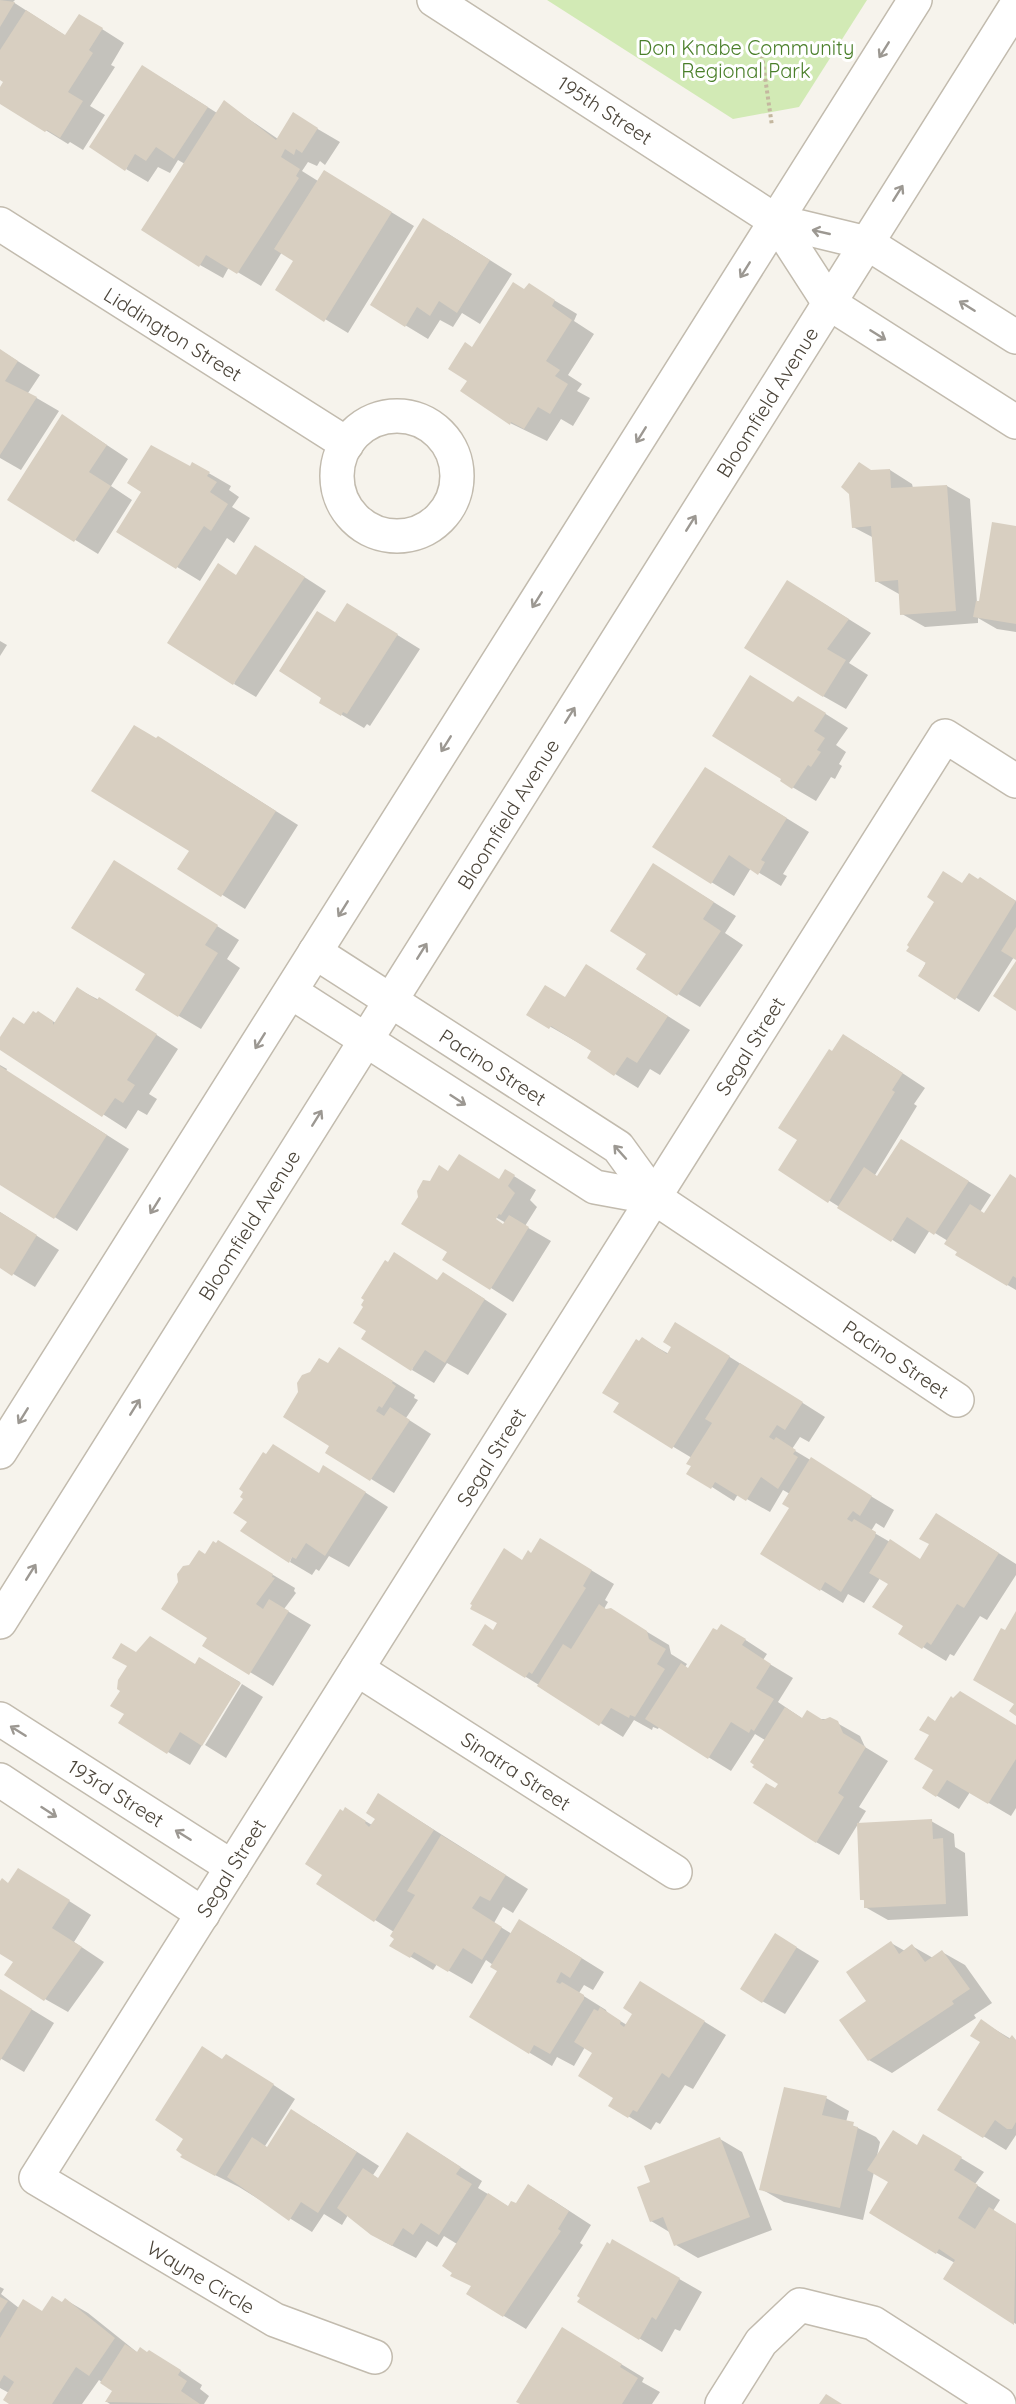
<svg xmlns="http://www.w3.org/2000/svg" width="1016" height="2404" font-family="Quicksand,sans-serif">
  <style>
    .green { fill: #d2eab5 }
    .shadow { fill: #0003; fill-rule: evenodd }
    .building { fill: #d8cfc1 }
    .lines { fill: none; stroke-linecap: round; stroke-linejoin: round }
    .minor-casing { stroke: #c2bbae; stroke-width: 36 }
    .path { stroke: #c4b79f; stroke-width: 4; stroke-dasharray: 3 3; stroke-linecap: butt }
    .minor { stroke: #fff; stroke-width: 33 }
    .oneway { stroke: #9c9892 }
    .labels { text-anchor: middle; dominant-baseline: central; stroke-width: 6; stroke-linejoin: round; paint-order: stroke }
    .park-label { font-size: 20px; fill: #4a7f2a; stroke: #fff }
    .street-label { font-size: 20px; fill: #4b4439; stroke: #fff }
  </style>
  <rect width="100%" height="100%" fill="#f6f3ec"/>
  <polygon class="green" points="547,0 867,0 799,107 733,119"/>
  <g class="shadow">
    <polygon points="0,0 15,0 13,2 66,36 102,29 124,43 111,65 115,67 90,106 105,115 83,150 70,142 68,144 0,102 0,90 5,81 0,78"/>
    <polygon points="165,80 217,113 224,102 278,139 316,128 340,142 325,165 320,161 317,166 308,162 302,171 318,181 347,185 414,226 348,333 277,290 295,260 282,252 261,286 229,267 223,278 200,265 185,164 178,160 170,173 158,167 148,182 126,169"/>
    <polygon points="447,233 512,274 480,324 462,313 453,327 440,320 428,339 372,305"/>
    <polygon points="529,285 577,314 574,321 594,334 568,375 582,384 577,391 590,398 573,426 561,419 547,441 510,423 469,380 473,349"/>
    <polygon points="0,350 40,375 28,393 59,411 21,470 0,458"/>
    <polygon points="63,416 128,459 111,486 132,500 98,554 9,499"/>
    <polygon points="193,464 231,486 229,490 239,497 232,507 250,518 234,543 227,538 200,581 118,531 143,491 190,468"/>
    <polygon points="890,470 912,484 913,488 947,486 970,499 977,603 980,603 1016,527 1016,632 997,629 978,618 978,623 925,627 902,614 899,594 876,581 874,538 853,527 873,471"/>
    <polygon points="278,560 326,591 256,697 234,684"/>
    <polygon points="810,595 871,633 849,663 868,675 846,709 823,696"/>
    <polygon points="370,618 420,649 370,726 367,724 364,728 342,715 323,697 336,623"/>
    <polygon points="0,641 7,645 0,656"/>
    <polygon points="794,704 821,711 848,728 836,745 846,752 839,764 842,766 835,779 831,777 816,801 782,781"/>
    <polygon points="181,751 298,825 245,909 179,868 191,850"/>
    <polygon points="728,782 809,832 783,874 787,876 781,886 751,868 734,896 654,847"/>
    <polygon points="654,865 736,916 725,933 743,945 700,1007 678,994 648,953"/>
    <polygon points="137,875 239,940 227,959 240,968 201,1029 179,1016 147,974"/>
    <polygon points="980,879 1016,901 1016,958 1014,957 979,1012 920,975 963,885"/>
    <polygon points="609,979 690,1030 660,1075 650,1069 638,1088 589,1058 593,1051 528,1014"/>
    <polygon points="78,989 122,1012 178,1049 149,1094 157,1099 147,1115 138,1110 126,1129 0,1048 0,1039 25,1026 38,1013 56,1023"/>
    <polygon points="866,1049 925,1088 914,1104 917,1106 875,1175 878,1177 924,1154 991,1195 980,1212 985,1214 1016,1179 1016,1290 957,1255 959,1252 948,1241 930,1230 915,1254 780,1170"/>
    <polygon points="0,1065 7,1069 6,1071 129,1149 77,1231 0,1183"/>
    <path d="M506 1171 536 1190 530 1200 537 1207 525 1226 551 1241 513 1302 491 1288 449 1252 430 1182 449 1173 500 1180ZM490 1214 506 1223 504 1225 488 1216Z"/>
    <polygon points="0,1212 59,1250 35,1287 0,1266"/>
    <polygon points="438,1281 466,1287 507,1314 468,1375 447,1363 434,1383 412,1370"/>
    <polygon points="698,1337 825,1417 809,1442 800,1437 792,1449 894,1510 884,1528 876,1523 871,1531 921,1560 959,1528 1016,1564 1016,1575 987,1620 980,1616 954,1656 950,1654 946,1661 900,1633 905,1626 890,1583 880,1578 864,1603 848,1594 843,1603 762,1554 791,1508 790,1494 783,1490 770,1512 738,1494 734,1501 712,1487 693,1466 692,1458 615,1412 621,1402 642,1339 669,1354"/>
    <polygon points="362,1362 415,1395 414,1398 418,1400 406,1418 431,1434 394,1493 327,1452 331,1446 311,1373 329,1365"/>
    <polygon points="320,1474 346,1480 388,1507 349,1567 329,1556 319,1571 316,1569 312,1575 290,1562"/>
    <polygon points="563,1553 614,1584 605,1600 608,1602 604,1609 634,1624 669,1645 671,1654 687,1664 685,1667 688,1669 744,1639 767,1654 763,1660 793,1678 778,1702 803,1719 830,1719 860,1736 865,1747 888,1761 859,1807 866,1811 839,1855 816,1842 776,1790 780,1784 765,1740 755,1734 731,1771 659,1727 658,1729 653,1727 652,1730 634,1720 623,1737 526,1677 494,1631 523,1561 532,1554"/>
    <polygon points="240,1555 295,1588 294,1591 296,1593 284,1609 311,1625 273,1686 205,1645 209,1638 190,1566 206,1556"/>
    <polygon points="136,1653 196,1666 200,1659 240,1682 190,1765 168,1752 126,1713 122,1690"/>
    <polygon points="242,1684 263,1697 226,1758 205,1745"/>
    <polygon points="936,1723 1016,1726 1016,1808 1011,1816 970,1792 959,1809 924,1788 935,1770"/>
    <polygon points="379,1795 528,1889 513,1913 503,1907 494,1923 512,1934 543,1934 604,1972 593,1990 584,1985 579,1993 606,2010 607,2013 627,2025 663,1996 726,2035 693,2089 685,2085 660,2124 656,2122 651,2130 610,2105 615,2097 594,2053 585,2047 574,2066 557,2057 552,2066 530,2053 499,1970 493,1965 486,1960 472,1984 437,1964 433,1970 391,1945 396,1938 394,1932 318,1884 324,1875 345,1809 372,1825 377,1818"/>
    <polygon points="931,1821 954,1834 955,1847 965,1853 968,1916 888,1920 865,1907 865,1901 862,1899"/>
    <polygon points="41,1883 91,1915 74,1942 104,1962 68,2012 45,1999 15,1962 0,1952 0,1884"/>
    <polygon points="776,1935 819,1961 785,2014 762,2001"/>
    <polygon points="891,1943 905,1951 912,1946 933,1958 942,1952 965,1965 992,2003 974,2015 976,2018 892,2073 869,2060 868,2002"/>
    <polygon points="0,1990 54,2023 24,2072 0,2058"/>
    <polygon points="981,2021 1011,2039 1016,2040 1016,2135 1006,2150 939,2109 982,2041"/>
    <polygon points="224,2060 249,2069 295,2099 265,2146 268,2148 314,2124 379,2166 373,2175 379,2179 431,2148 482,2181 478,2188 509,2207 551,2199 591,2225 580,2243 583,2245 526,2329 504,2316 472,2286 457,2244 444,2236 437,2247 427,2241 416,2258 383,2241 348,2215 342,2225 324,2214 312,2232 239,2187 205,2170"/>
    <polygon points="826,2098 849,2111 846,2122 876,2137 880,2142 877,2156 918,2146 946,2149 984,2172 975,2184 1000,2200 993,2211 1016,2224 1016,2324 945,2279 955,2263 937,2253 890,2182 874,2172 863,2220 784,2202 761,2189"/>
    <polygon points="720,2139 742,2152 772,2230 698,2258 676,2245 671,2233 651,2221 652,2183"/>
    <polygon points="613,2241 702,2292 680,2331 675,2329 662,2352 579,2302"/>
    <polygon points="0,2287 4,2289 1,2294 19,2308 43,2312 66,2300 88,2313 138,2353 172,2365 202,2385 200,2389 209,2396 204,2404 110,2404 107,2402 114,2391 99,2380 82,2404 12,2404 9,2393 0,2388"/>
    <polygon points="585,2342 644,2378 642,2382 660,2392 652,2404 523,2404"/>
  </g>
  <g class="building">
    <polygon points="0,0 15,2 0,27"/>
    <polygon points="26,10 65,35 79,14 103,28 89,50 93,53 68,92 83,101 60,138 47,130 45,132 0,104 0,87 3,82 0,80 0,50"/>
    <polygon points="142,65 208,107 174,159 156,147 146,161 135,154 125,171 89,147"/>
    <polygon points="224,100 276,140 293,112 318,128 302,153 296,149 294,155 285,149 281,157 300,169 296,176 299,178 237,274 206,255 199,267 141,230"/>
    <polygon points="324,170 392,212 324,322 275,290 293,261 274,249"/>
    <polygon points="423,218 490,260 457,313 439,301 430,316 417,307 405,327 370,305"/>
    <polygon points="513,282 524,289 529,283 555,300 552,306 572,320 546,361 560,370 555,376 568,384 550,414 538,407 524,429 511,422 510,425 460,391 467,381 448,369 465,342 472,347"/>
    <polygon points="0,349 18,361 5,381 37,397 0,455"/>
    <polygon points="62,414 107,445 89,472 111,486 74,542 7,500"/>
    <polygon points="151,445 190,466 192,462 210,472 207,476 217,482 210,492 228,504 211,531 204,526 176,569 116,532 141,492 127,483"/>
    <polygon points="859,462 871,470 890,469 891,488 947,485 956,611 900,615 898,580 875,582 871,526 852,528 849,494 841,487"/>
    <polygon points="992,522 1016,526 1016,624 973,617 976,601 979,601"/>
    <polygon points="255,545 305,577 233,685 167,643 218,563 236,575"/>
    <polygon points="787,580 849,619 827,649 846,660 823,697 744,648"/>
    <polygon points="347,603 398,634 347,714 343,712 341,716 319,703 321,698 279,671 317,611 335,622"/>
    <polygon points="750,675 793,702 798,696 826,713 814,731 825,738 817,750 821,752 811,767 808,765 792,789 780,781 781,779 712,736"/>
    <polygon points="134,725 156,738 158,736 276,811 221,897 177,869 189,851 91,791"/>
    <polygon points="705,767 787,818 761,860 765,862 758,875 729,855 711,884 652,847"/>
    <polygon points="114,860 218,925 205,945 218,953 178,1017 135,990 145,974 71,928"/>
    <polygon points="653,863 714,902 703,919 721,931 677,996 636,969 646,954 610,931"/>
    <polygon points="943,871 962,883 969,873 978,879 980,877 1016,901 955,1000 918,976 926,963 906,951 909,947 907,945 934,902 927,897"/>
    <polygon points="1016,927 1016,960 1001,951"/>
    <polygon points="1016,961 1016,1011 993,996"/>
    <polygon points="586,964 668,1016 637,1063 627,1057 614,1076 587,1058 591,1051 551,1026 549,1029 526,1015 545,985 565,997"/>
    <polygon points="77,987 97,1000 99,997 157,1034 127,1080 135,1085 123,1103 115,1098 102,1117 0,1050 0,1037 13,1017 24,1024 33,1011 36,1013 38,1011 53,1021 53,1025"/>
    <polygon points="843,1034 903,1073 892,1090 895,1092 828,1203 778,1170 797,1140 778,1128 829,1049 832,1051"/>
    <polygon points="0,1066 107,1135 54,1219 0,1185"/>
    <polygon points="901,1139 969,1181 934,1235 907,1217 891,1242 837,1208 864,1167 877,1176"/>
    <polygon points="459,1154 499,1179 505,1169 515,1175 508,1186 515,1193 501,1215 499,1214 496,1219 503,1224 509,1215 529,1227 490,1290 442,1260 447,1252 401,1224 418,1197 417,1191 423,1180 430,1181 439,1165 448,1171"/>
    <polygon points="1010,1174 1016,1178 1016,1278 1013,1276 1007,1286 955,1255 957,1252 944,1244 970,1204 984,1213"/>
    <polygon points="0,1212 37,1235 12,1276 0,1268"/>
    <polygon points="394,1252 437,1280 443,1272 485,1299 445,1363 425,1350 411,1371 361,1339 366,1331 353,1323 363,1307 361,1305 364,1300 361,1298 385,1260 388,1262"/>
    <polygon points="675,1322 730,1356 672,1449 613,1412 619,1403 602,1393 636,1339 639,1341 642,1337 667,1354 671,1347 663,1342"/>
    <polygon points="339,1347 393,1381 392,1383 396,1386 382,1408 379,1406 376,1411 384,1416 390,1407 410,1420 370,1481 325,1453 329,1446 283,1417 298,1392 297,1383 302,1375 310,1372 319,1358 328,1363"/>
    <polygon points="740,1363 803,1402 785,1430 777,1425 769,1437 774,1440 776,1437 796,1450 793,1454 798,1457 778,1489 761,1477 746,1501 715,1482 711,1489 686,1474 691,1466 686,1464 712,1423 705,1419"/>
    <polygon points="273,1444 319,1473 323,1465 366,1492 325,1556 306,1543 296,1559 292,1557 289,1563 240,1531 247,1522 233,1513 243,1499 240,1497 243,1492 239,1489 263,1452 266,1454"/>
    <polygon points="811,1457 872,1496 860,1516 853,1511 847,1519 852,1522 854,1519 876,1532 875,1537 841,1592 825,1582 820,1591 760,1554 789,1508 782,1504"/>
    <polygon points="936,1513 999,1553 964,1608 957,1604 931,1645 927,1642 922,1649 898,1634 903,1626 872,1607 888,1584 869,1573 890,1539 920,1559 929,1544 919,1539"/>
    <polygon points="540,1538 592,1570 583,1586 586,1588 532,1674 529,1672 525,1678 472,1645 485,1624 493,1630 497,1623 470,1609 472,1605 470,1604 504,1548 522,1560 528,1550 531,1553"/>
    <polygon points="218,1540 273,1574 272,1577 275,1578 256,1604 263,1609 269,1599 289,1611 249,1675 202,1646 207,1638 161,1609 178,1582 177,1574 183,1566 189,1565 199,1550 205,1554 213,1541 216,1543"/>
    <polygon points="599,1604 606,1609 611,1608 647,1631 649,1639 666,1649 657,1664 665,1669 635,1717 630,1715 629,1718 611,1708 599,1726 537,1686 563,1644 571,1649"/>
    <polygon points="1016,1611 1016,1716 1009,1711 1014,1704 973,1680 1001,1628 1005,1630"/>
    <polygon points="721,1624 746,1639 742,1645 771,1664 756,1688 774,1699 754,1731 751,1729 749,1733 731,1722 708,1759 645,1719 681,1663 688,1668 713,1628 717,1630"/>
    <polygon points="150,1636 195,1664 199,1657 241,1683 202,1746 180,1732 167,1754 118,1723 124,1714 110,1706 120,1691 117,1689 118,1680 127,1666 112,1658 121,1643 136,1652"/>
    <polygon points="960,1691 1016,1725 1016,1759 988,1804 947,1780 936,1797 922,1788 933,1770 914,1759 929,1735 919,1730 928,1716 935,1721 951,1696 953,1698"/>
    <polygon points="785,1707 802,1718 807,1710 823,1720 830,1717 838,1721 843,1733 866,1747 838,1793 844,1797 816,1843 753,1803 766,1783 775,1788 778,1784 752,1767 754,1765 750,1762"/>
    <polygon points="378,1793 434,1830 374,1922 316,1884 322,1875 305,1864 340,1809 343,1811 345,1807 366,1821 365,1823 369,1827 375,1819 366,1813"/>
    <polygon points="932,1819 933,1839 943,1838 946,1904 864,1908 864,1900 860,1900 857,1823"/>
    <polygon points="441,1835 506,1875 490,1901 480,1896 472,1908 502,1927 482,1960 463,1948 448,1972 414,1952 410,1958 389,1946 394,1939 390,1936 415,1895 407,1891"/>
    <polygon points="18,1868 70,1900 52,1928 82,1947 44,2001 4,1975 13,1962 0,1954 0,1881 2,1878 8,1883"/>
    <polygon points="519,1919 582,1958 570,1978 561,1972 556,1982 560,1984 562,1982 584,1995 584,1999 550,2054 534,2045 529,2054 469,2017 497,1971 490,1967"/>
    <polygon points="775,1933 797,1947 762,2003 740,1989"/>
    <polygon points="891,1941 899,1954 912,1944 925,1962 942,1950 970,1989 952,2001 954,2004 868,2061 839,2020 866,2001 846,1972"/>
    <polygon points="640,1981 705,2021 669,2078 662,2073 637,2112 633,2110 628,2118 608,2106 613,2098 578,2076 592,2053 574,2042 594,2009 598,2011 600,2007 621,2021 620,2024 624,2027 632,2014 623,2008"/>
    <polygon points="0,1989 32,2009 0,2061"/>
    <polygon points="981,2019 1009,2039 1012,2035 1016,2040 1016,2122 1012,2129 1007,2129 995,2120 983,2138 937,2110 980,2042 970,2036"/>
    <polygon points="202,2046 222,2059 226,2054 274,2084 215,2176 180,2157 182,2155 176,2150 183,2139 155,2120"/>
    <polygon points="784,2087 827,2096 822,2115 854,2122 853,2126 858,2127 840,2208 759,2190"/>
    <polygon points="291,2109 357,2152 318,2213 301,2202 289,2221 227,2177 252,2137 267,2147"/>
    <polygon points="893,2130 917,2145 923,2134 962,2157 954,2170 978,2185 958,2218 975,2229 989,2207 1016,2224 1014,2325 943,2279 955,2260 939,2249 936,2254 869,2213 888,2182 867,2170"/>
    <polygon points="407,2132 461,2167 456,2174 472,2184 439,2235 421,2223 413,2235 403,2228 392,2246 371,2235 337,2208 363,2168 378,2178"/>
    <polygon points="720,2137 750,2217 674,2246 663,2217 650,2222 637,2187 650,2182 644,2166"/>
    <polygon points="528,2184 569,2211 558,2229 561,2231 503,2317 466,2294 471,2286 450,2276 452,2273 442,2266 488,2193 508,2206 511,2201 516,2203"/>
    <polygon points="612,2239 680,2278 656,2320 652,2317 639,2340 577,2302 580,2298 577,2296 607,2242 610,2244"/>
    <polygon points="52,2296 62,2302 65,2298 115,2338 89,2376 76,2367 52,2404 9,2404 3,2400 14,2382 4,2375 0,2382 0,2338 23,2299 42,2311"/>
    <polygon points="0,2297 8,2301 0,2313"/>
    <polygon points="562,2327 622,2364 620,2367 638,2378 622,2404 520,2404 516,2402"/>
    <polygon points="125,2344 137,2352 140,2347 147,2352 149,2350 181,2370 178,2375 187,2381 181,2391 200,2404 105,2402 112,2391 100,2383"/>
    <polygon points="826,2394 842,2404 819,2404"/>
  </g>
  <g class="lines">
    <defs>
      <g id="minor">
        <polyline points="434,0 776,221 867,243 1016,337"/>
        <polyline points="776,221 829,303 1016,422"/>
        <polyline points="0,224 347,444"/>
        <circle cx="397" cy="476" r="60"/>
        <polyline points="315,952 618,1147 655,1198 957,1400"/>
        <polyline points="291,992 595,1187 655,1198"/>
        <polyline points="0,1452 915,0"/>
        <polyline points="0,1622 1016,6"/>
        <polyline points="357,1669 675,1872"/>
        <polyline points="0,1719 232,1867"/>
        <polyline points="0,1780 203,1914"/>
        <polyline points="375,2357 275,2320 36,2178 945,736 1016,781"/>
        <polyline points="722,2404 761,2342 800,2305 873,2323 999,2404"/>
      </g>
    </defs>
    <use href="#minor" class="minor-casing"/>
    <polyline class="path" points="761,49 772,126"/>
    <use href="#minor" class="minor"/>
  </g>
  <defs><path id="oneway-shaft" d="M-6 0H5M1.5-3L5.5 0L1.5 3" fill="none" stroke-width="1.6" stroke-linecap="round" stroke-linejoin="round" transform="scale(1.5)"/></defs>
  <g class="oneway">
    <use href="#oneway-shaft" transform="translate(884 50) rotate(122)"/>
    <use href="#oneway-shaft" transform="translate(898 193) rotate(-58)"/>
    <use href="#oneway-shaft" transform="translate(821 232) rotate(-167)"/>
    <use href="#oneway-shaft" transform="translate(745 270) rotate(122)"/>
    <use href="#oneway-shaft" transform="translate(967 306) rotate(-148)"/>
    <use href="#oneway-shaft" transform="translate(878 335) rotate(32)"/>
    <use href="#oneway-shaft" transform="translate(641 435) rotate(122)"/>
    <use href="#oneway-shaft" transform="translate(691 523) rotate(-58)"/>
    <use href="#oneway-shaft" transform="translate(537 600) rotate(122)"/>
    <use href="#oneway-shaft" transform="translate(570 715) rotate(-58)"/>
    <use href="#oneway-shaft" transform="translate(446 744) rotate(122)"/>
    <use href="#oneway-shaft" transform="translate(343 909) rotate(122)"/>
    <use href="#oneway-shaft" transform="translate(422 951) rotate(-58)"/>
    <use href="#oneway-shaft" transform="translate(260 1041) rotate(122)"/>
    <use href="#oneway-shaft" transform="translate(458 1100) rotate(33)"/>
    <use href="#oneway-shaft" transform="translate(317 1118) rotate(-58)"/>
    <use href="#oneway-shaft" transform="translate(620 1152) rotate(-132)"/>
    <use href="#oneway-shaft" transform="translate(155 1206) rotate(122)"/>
    <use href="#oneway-shaft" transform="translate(135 1407) rotate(-58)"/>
    <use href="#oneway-shaft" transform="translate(23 1416) rotate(122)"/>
    <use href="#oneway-shaft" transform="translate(31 1572) rotate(-58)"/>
    <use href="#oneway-shaft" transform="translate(18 1731) rotate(-148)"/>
    <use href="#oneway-shaft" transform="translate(49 1812) rotate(33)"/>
    <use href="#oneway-shaft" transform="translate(183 1835) rotate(-148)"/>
  </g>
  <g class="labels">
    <g class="park-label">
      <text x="746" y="47">Don Knabe Community<tspan x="746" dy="23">Regional Park</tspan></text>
    </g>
    <g class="street-label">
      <text transform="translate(605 110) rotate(33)">195th Street</text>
      <text transform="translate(173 334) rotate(32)">Liddington Street</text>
      <text transform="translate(767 402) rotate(-58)">Bloomfield Avenue</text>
      <text transform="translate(508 814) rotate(-58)">Bloomfield Avenue</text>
      <text transform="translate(750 1046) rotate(-58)">Segal Street</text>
      <text transform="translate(493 1067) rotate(33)">Pacino Street</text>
      <text transform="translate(249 1225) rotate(-58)">Bloomfield Avenue</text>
      <text transform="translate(896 1359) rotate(34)">Pacino Street</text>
      <text transform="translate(491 1457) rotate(-58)">Segal Street</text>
      <text transform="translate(516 1771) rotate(33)">Sinatra Street</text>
      <text transform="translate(116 1793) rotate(32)">193rd Street</text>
      <text transform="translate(231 1868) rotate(-58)">Segal Street</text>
      <text transform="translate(201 2277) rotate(31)">Wayne Circle</text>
    </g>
  </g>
</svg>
